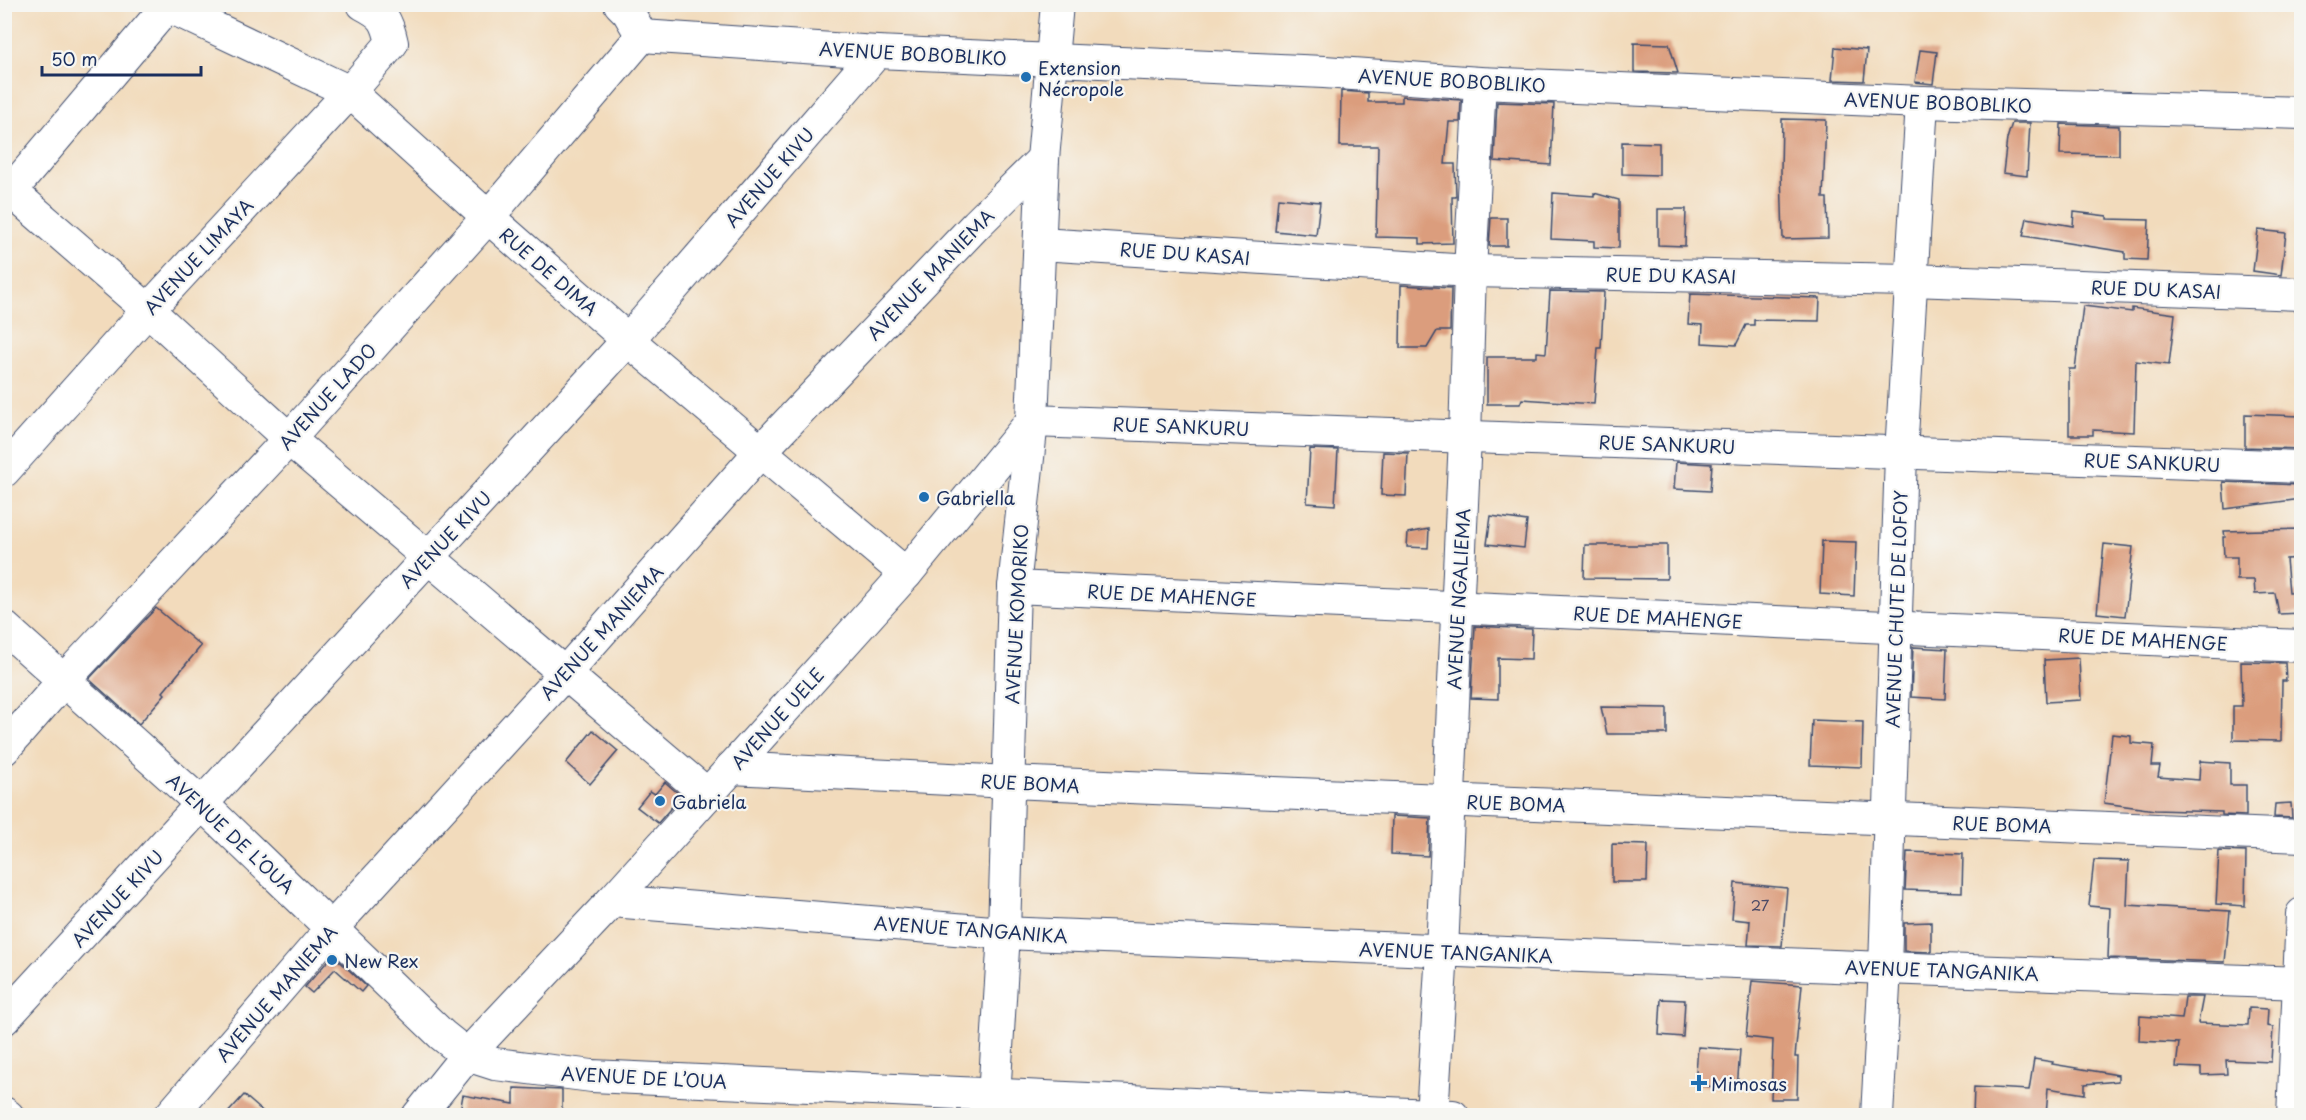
<svg xmlns="http://www.w3.org/2000/svg" width="2306" height="1120" font-family="'Playpen Sans',sans-serif">
  <style>
    .building { fill: #db9d7d }
    .lines { fill: none; stroke-linecap: round; stroke-linejoin: round }
    .minor-casing { stroke: #3b496c; stroke-width: 34 }
    .minor { stroke: #fff; stroke-width: 32 }
    .poi-dot { fill: #1f6fb2; stroke: #f6f6f2; stroke-width: 2 }
    .labels { text-anchor: middle; dominant-baseline: central; stroke-width: 4.5; stroke-linejoin: round; paint-order: stroke }
    .number-label { font-size: 15px; fill: #4b4a66 }
    .street-label { font-size: 18px; fill: #1b2f5e; stroke: #f6f6f2 }
    .poi-label { font-size: 18px; fill: #1b2f5e; stroke: #f6f6f2; text-anchor: start }
  </style>
  <rect width="100%" height="100%" fill="#f6f6f2"/>
  <filter id="ink" filterUnits="userSpaceOnUse"><feTurbulence type="fractalNoise" baseFrequency=".0167" numOctaves="2"/><feDisplacementMap in="SourceGraphic" scale="12" xChannelSelector="R" yChannelSelector="G"/><feConvolveMatrix kernelMatrix="1 2 1 2 8 2 1 2 1" color-interpolation-filters="sRGB"/></filter>
  <filter id="wash" filterUnits="userSpaceOnUse"><feTurbulence type="fractalNoise" baseFrequency=".008" numOctaves="4" result="noise"/><feDisplacementMap in="SourceGraphic" scale="24" xChannelSelector="R" yChannelSelector="G"/><feGaussianBlur stdDeviation="1.35" result="paint"/><feColorMatrix in="noise" values="0 0 0 0 0 0 0 0 0 0 0 0 0 0 0 0 0 1.4 0 .05"/><feComposite in="paint" operator="in"/></filter>
  <g filter="url(#wash)">
    <rect width="100%" height="100%" fill="#f2dbbc"/>
    <g id="blocks">
      <g class="building">
        <polygon points="1634,43 1669,44 1678,73 1634,72"/>
        <polygon points="1835,47 1867,50 1864,81 1832,80"/>
        <polygon points="1920,50 1937,52 1933,84 1915,82"/>
        <polygon points="1341,91 1368,93 1368,102 1402,102 1402,96 1461,100 1460,122 1449,122 1445,164 1455,164 1456,197 1452,197 1453,243 1420,244 1420,238 1376,237 1378,146 1340,146"/>
        <polygon points="1497,102 1554,104 1551,165 1494,161"/>
        <polygon points="1782,119 1826,120 1823,198 1827,198 1828,238 1783,239 1781,171"/>
        <polygon points="2012,123 2030,123 2027,176 2003,173 2007,139"/>
        <polygon points="2061,124 2119,126 2119,155 2060,154"/>
        <polygon points="1622,142 1659,143 1659,175 1622,174"/>
        <polygon points="1553,193 1594,196 1594,193 1619,200 1619,248 1594,247 1594,241 1551,239"/>
        <polygon points="1278,198 1320,202 1316,235 1275,231"/>
        <polygon points="1658,209 1686,209 1685,246 1658,245"/>
        <polygon points="2074,212 2107,216 2107,219 2149,220 2147,260 2125,259 2125,252 2023,236 2027,218 2073,226"/>
        <polygon points="1491,218 1507,218 1507,246 1489,246"/>
        <polygon points="2258,230 2286,233 2281,275 2253,271"/>
        <polygon points="1401,285 1451,288 1450,331 1437,331 1427,348 1400,348"/>
        <polygon points="1550,291 1604,292 1601,348 1598,348 1594,404 1522,399 1520,404 1487,404 1487,357 1537,357 1537,352 1546,353"/>
        <polygon points="1690,294 1820,298 1819,321 1754,320 1754,325 1746,325 1736,345 1702,343 1703,325 1688,324"/>
        <polygon points="2083,306 2132,312 2132,308 2175,314 2169,365 2136,361 2134,432 2093,430 2093,435 2069,435 2069,369 2075,369"/>
        <polygon points="2245,414 2301,416 2301,449 2245,447"/>
        <polygon points="1310,449 1338,450 1335,505 1307,503"/>
        <polygon points="1383,452 1408,453 1406,496 1381,495"/>
        <polygon points="1676,462 1712,464 1710,491 1674,489"/>
        <polygon points="2223,482 2301,485 2301,499 2225,509"/>
        <polygon points="1491,516 1527,521 1524,548 1487,544"/>
        <polygon points="1429,529 1428,548 1407,547 1408,533"/>
        <polygon points="2300,529 2301,558 2286,559 2289,592 2301,592 2301,613 2279,614 2275,593 2255,594 2254,580 2237,580 2237,557 2224,557 2223,537 2225,537 2224,531"/>
        <polygon points="1822,541 1856,542 1854,596 1820,594"/>
        <polygon points="2104,544 2133,547 2125,616 2097,613"/>
        <polygon points="1585,545 1667,545 1667,579 1584,578"/>
        <polygon points="156,608 201,646 163,692 165,694 139,724 89,679"/>
        <polygon points="1475,626 1532,629 1531,659 1498,658 1498,699 1471,698"/>
        <polygon points="1913,647 1947,649 1945,699 1911,697"/>
        <polygon points="2079,658 2081,700 2046,702 2044,660"/>
        <polygon points="2241,662 2285,663 2286,681 2282,681 2281,741 2233,740 2233,706 2242,706"/>
        <polygon points="1601,707 1667,708 1667,734 1607,734"/>
        <polygon points="1812,720 1863,722 1862,767 1810,765"/>
        <polygon points="593,730 618,751 590,784 566,763"/>
        <polygon points="2112,734 2131,736 2131,743 2154,745 2152,766 2160,766 2158,777 2199,780 2200,761 2230,763 2230,785 2246,785 2246,816 2222,815 2222,812 2155,810 2104,803"/>
        <polygon points="665,782 681,796 658,823 637,807 650,791 655,794"/>
        <polygon points="2291,803 2292,818 2274,817 2275,804"/>
        <polygon points="1392,816 1430,818 1428,856 1391,854"/>
        <polygon points="1612,844 1648,845 1647,882 1612,882"/>
        <polygon points="2219,851 2246,852 2245,906 2216,904"/>
        <polygon points="1907,852 1963,854 1962,892 1905,890"/>
        <polygon points="2094,860 2129,861 2127,905 2230,911 2225,962 2108,958 2110,908 2089,906"/>
        <polygon points="1735,883 1787,888 1782,946 1748,945 1750,921 1732,919"/>
        <polygon points="1931,922 1931,952 1904,951 1904,923"/>
        <polygon points="333,955 366,986 361,992 335,969 312,993 305,987"/>
        <polygon points="1752,981 1802,985 1795,1057 1798,1057 1797,1099 1771,1099 1773,1040 1746,1037"/>
        <polygon points="2185,997 2203,997 2198,1023 2248,1025 2249,1008 2268,1009 2267,1026 2273,1027 2271,1062 2226,1060 2227,1074 2201,1075 2201,1068 2176,1067 2179,1043 2139,1041 2140,1016 2182,1019"/>
        <polygon points="1661,999 1685,1000 1683,1037 1659,1035"/>
        <polygon points="1698,1047 1740,1050 1737,1089 1695,1085"/>
        <polygon points="2034,1059 2053,1062 2052,1064 2118,1075 2118,1081 2085,1084 2085,1094 2048,1088 2046,1116 1973,1116 1974,1087 2029,1090"/>
        <polygon points="514,1088 562,1090 562,1110 528,1110 527,1116 459,1116 463,1095 514,1104"/>
        <polygon points="244,1095 268,1116 225,1116"/>
      </g>
    </g>
  </g>
  <g filter="url(#ink)">
    <use href="#blocks" fill-opacity="0" stroke="#3b496c" stroke-width="1.5"/>
    <g class="lines">
      <defs>
        <g id="minor">
          <polyline points="620,4 628,12 642,36 877,52 1324,72 1480,83 1922,102 2302,113"/>
          <polyline points="168,6 350,92 488,217 628,340 906,574"/>
          <polyline points="4,185 148,310 289,439 708,795"/>
          <polyline points="4,199 169,4"/>
          <polyline points="1040,244 1470,271 1911,280 2302,294"/>
          <path d="M4 471 148 310 350 92 392 43C387 20 384 15 363 4"/>
          <polyline points="1014,587 2302,646"/>
          <polyline points="4,627 203,805 442,1035 467,1055 495,1064 592,1076 1453,1116"/>
          <polyline points="4,749 65,679 289,439 488,217 642,36"/>
          <polyline points="731,768 1009,782 2302,836"/>
          <polyline points="612,901 1004,933 1885,968 2302,983"/>
          <polyline points="4,1019 628,340 877,52"/>
          <polyline points="4,1113 8,1116"/>
          <polyline points="993,1114 1004,933 1014,587 1032,421 1043,159 1057,4"/>
          <polyline points="170,1116 331,929 565,673 760,452 977,224 1043,159"/>
          <polyline points="418,1116 467,1055 612,901 906,574 1032,421 2302,467"/>
          <polyline points="1432,1116 1442,951 1465,437 1470,271 1480,83"/>
          <polyline points="1877,1116 1885,968 1901,453 1922,102"/>
          <polyline points="2293,1116 2302,914"/>
        </g>
      </defs>
      <use href="#minor" class="minor-casing"/>
      <use href="#minor" class="minor"/>
    </g>
  </g>
  <g class="poi-dot">
    <circle cx="1026" cy="77" r="6"/>
    <circle cx="924" cy="497" r="6"/>
    <circle cx="660" cy="801" r="6"/>
    <circle cx="332" cy="960" r="6"/>
    <path d="M1696 1074h6v6h6v6h-6v6h-6v-6h-6v-6h6z"/>
  </g>
  <g class="labels">
    <g class="number-label">
      <text x="1760" y="904">27</text>
    </g>
    <g class="street-label">
      <text transform="translate(913 53) rotate(3)">AVENUE BOBOBLIKO</text>
      <text transform="translate(1452 80) rotate(3)">AVENUE BOBOBLIKO</text>
      <text transform="translate(1938 102) rotate(2)">AVENUE BOBOBLIKO</text>
      <text transform="translate(769 177) rotate(-49)">AVENUE KIVU</text>
      <text transform="translate(1185 253) rotate(4)">RUE DU KASAI</text>
      <text transform="translate(198 256) rotate(-47)">AVENUE LIMAYA</text>
      <text transform="translate(549 271) rotate(41)">RUE DE DIMA</text>
      <text transform="translate(930 274) rotate(-46)">AVENUE MANIEMA</text>
      <text transform="translate(1671 275) rotate(1)">RUE DU KASAI</text>
      <text transform="translate(2156 289) rotate(2)">RUE DU KASAI</text>
      <text transform="translate(327 396) rotate(-48)">AVENUE LADO</text>
      <text transform="translate(1181 426) rotate(2)">RUE SANKURU</text>
      <text transform="translate(1667 444) rotate(2)">RUE SANKURU</text>
      <text transform="translate(2152 462) rotate(2)">RUE SANKURU</text>
      <text transform="translate(445 539) rotate(-47)">AVENUE KIVU</text>
      <text transform="translate(1172 595) rotate(3)">RUE DE MAHENGE</text>
      <text transform="translate(1458 599) rotate(-87)">AVENUE NGALIEMA</text>
      <text transform="translate(1896 609) rotate(-88)">AVENUE CHUTE DE LOFOY</text>
      <text transform="translate(1016 614) rotate(-87)">AVENUE KOMORIKO</text>
      <text transform="translate(1658 617) rotate(3)">RUE DE MAHENGE</text>
      <text transform="translate(601 632) rotate(-48)">AVENUE MANIEMA</text>
      <text transform="translate(2143 639) rotate(3)">RUE DE MAHENGE</text>
      <text transform="translate(777 718) rotate(-48)">AVENUE UELE</text>
      <text transform="translate(1030 783) rotate(3)">RUE BOMA</text>
      <text transform="translate(1516 803) rotate(2)">RUE BOMA</text>
      <text transform="translate(2002 824) rotate(2)">RUE BOMA</text>
      <text transform="translate(231 833) rotate(43)">AVENUE DE L’OUA</text>
      <text transform="translate(117 898) rotate(-47)">AVENUE KIVU</text>
      <text transform="translate(971 929) rotate(4)">AVENUE TANGANIKA</text>
      <text transform="translate(1456 952) rotate(2)">AVENUE TANGANIKA</text>
      <text transform="translate(1942 970) rotate(2)">AVENUE TANGANIKA</text>
      <text transform="translate(276 993) rotate(-49)">AVENUE MANIEMA</text>
      <text transform="translate(644 1077) rotate(3)">AVENUE DE L’OUA</text>
    </g>
    <g class="poi-label">
      <text x="1038" y="67">Extension<tspan x="1038" dy="21">Nécropole</tspan></text>
      <text x="936" y="497">Gabriella</text>
      <text x="672" y="801">Gabriela</text>
      <text x="344" y="960">New Rex</text>
      <text x="1711" y="1083">Mimosas</text>
    </g>
  </g>
  <rect width="2306" height="1120" fill="none" stroke="#f6f6f2" stroke-width="24"/>
  <path d="M42 66v9h159v-9" fill="none" stroke="#1b2f5e" stroke-width="3"/>
  <text x="51" y="66" font-size="18" fill="#1b2f5e" stroke="#f6f6f2" stroke-width="4.5" paint-order="stroke">50 m</text>
</svg>
